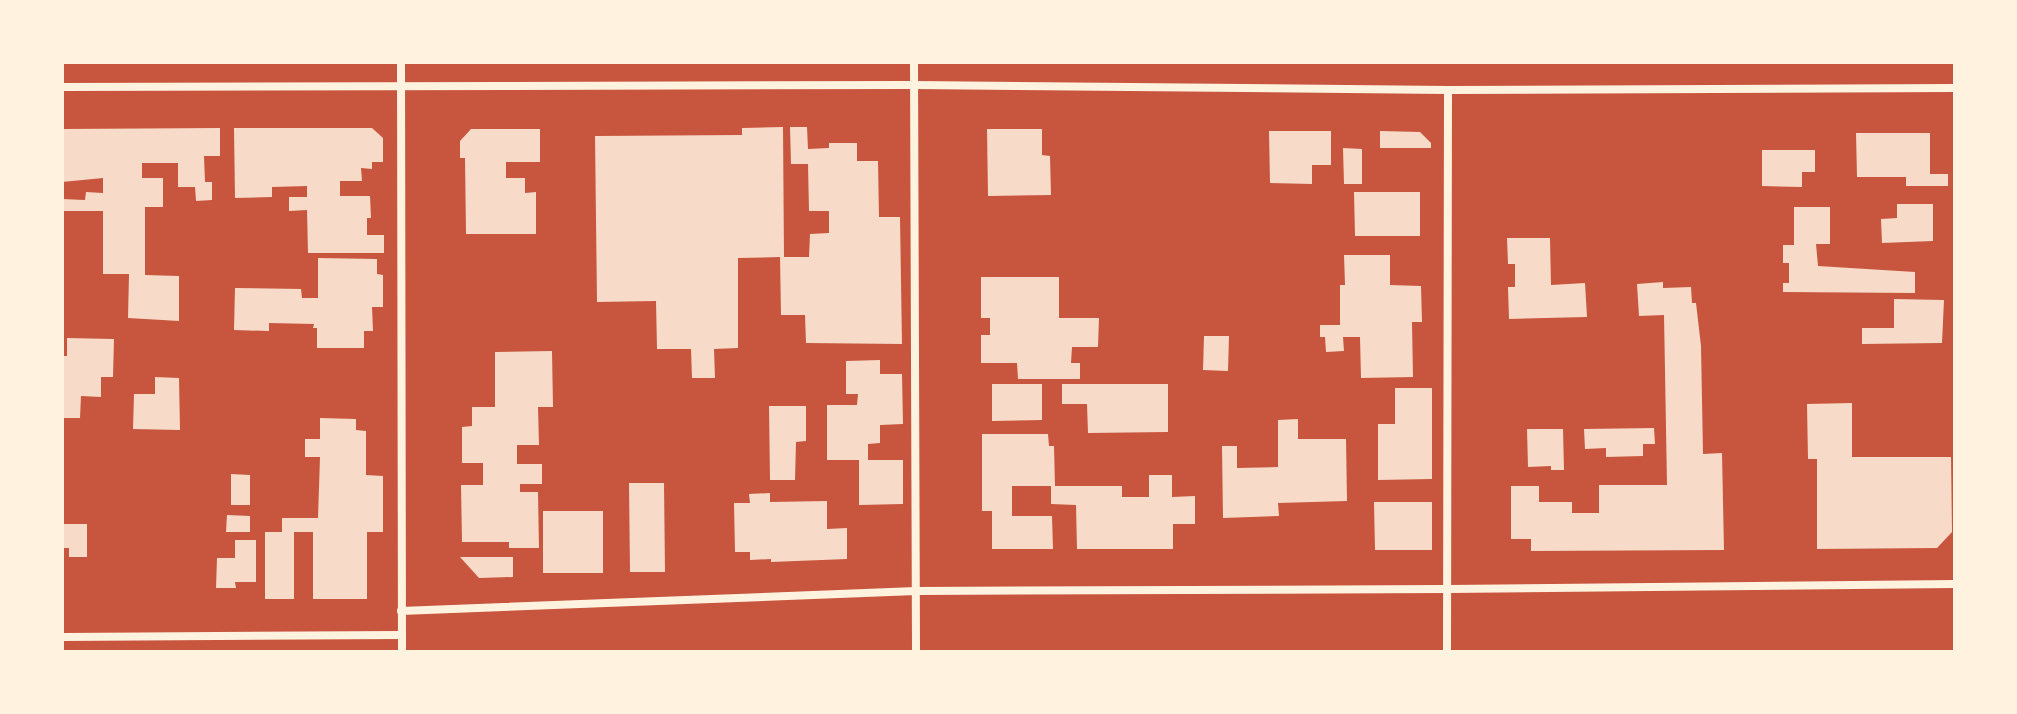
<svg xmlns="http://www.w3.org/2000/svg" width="2017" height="714" font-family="Helvetica,sans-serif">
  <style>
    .building { fill: #f7dbc8 }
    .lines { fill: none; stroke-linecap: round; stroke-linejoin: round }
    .minor { stroke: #fff3e0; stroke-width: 8 }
  </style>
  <rect width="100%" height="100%" fill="#c8553d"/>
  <g class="building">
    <polygon points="783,127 784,257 809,257 810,234 829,233 829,211 809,211 808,164 791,164 790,127 807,127 808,149 829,148 829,143 857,143 857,161 878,161 879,217 900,217 902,344 806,343 805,315 781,315 780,257 738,258 738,348 714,349 715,378 692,378 691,349 657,349 656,301 597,302 595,136 742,135 742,128"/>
    <polygon points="220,128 220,156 204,156 205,182 212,182 212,200 196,201 195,187 178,187 178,163 142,163 142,178 163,178 163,207 145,207 145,275 179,276 179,321 128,318 129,274 103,274 103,211 62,211 62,199 85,200 86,192 103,193 103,178 62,182 62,129"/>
    <polygon points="234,128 372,128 383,138 383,162 372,162 372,169 361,168 362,181 340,181 340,196 370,196 371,218 367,218 367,235 384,235 384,253 308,253 307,210 289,211 289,197 307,197 307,186 272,187 272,197 235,198"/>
    <polygon points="471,129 540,129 540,162 506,162 506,178 525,178 525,193 536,192 536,234 466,234 465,158 460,158 460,141"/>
    <polygon points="987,129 1042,129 1042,155 1050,156 1051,195 988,196"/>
    <polygon points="1269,131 1331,131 1331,165 1312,165 1312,184 1270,183"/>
    <polygon points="1380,131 1420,132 1431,143 1431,148 1380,148"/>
    <polygon points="1856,133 1930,133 1930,174 1948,174 1948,186 1906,186 1906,177 1857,177"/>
    <polygon points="1343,148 1362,149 1362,184 1344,184"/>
    <polygon points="1762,150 1815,150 1815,172 1802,172 1802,187 1762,186"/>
    <polygon points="1354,192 1420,192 1420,236 1355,236"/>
    <polygon points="1897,204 1933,204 1933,241 1882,243 1881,219 1897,218"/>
    <polygon points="1794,207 1830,207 1830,244 1816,244 1818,266 1915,272 1915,293 1783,292 1783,283 1789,283 1789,263 1783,263 1783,245 1794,245"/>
    <polygon points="1507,238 1550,238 1551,285 1585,283 1587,317 1509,319 1508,287 1515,287 1515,264 1508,264"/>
    <polygon points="1344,255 1390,255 1390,285 1421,286 1422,322 1412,322 1413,377 1361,378 1360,337 1343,337 1344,351 1326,352 1325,337 1320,337 1320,325 1340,325 1340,285 1345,285"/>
    <polygon points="318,258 377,259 377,274 383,275 383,307 372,307 373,331 364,331 364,348 317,348 317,328 313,328 314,324 269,323 269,331 234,330 235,288 301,289 302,298 318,298"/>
    <polygon points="981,277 1059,277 1059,318 1099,318 1098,347 1072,347 1071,363 1080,363 1080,379 1018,379 1017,363 981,363 981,335 990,335 990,318 981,318"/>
    <polygon points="1663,282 1663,288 1691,287 1692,303 1696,303 1701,346 1703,454 1722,453 1724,550 1531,551 1531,539 1511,539 1511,486 1539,486 1539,502 1572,502 1572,513 1599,513 1599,485 1667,485 1664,315 1639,316 1637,284"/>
    <polygon points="1894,299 1944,300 1942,343 1862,344 1862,328 1894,328"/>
    <polygon points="1204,336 1229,336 1228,371 1203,370"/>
    <polygon points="67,338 114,339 113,377 101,377 101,397 81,396 80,418 62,418 62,356 67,356"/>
    <polygon points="552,351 553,407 538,407 539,445 517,445 517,464 542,464 542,484 520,484 520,492 538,492 539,548 509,548 509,542 462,542 461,485 483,485 483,463 462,463 462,427 472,426 472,407 495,407 495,352"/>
    <polygon points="880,360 880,374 902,374 903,424 880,425 880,443 868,444 868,460 903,460 903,504 859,505 859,460 827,460 827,405 857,405 858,394 846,394 846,361"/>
    <polygon points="155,377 179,378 180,430 133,429 134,394 155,394"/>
    <polygon points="992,384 1042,384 1042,420 992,421"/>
    <polygon points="1062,384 1168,384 1168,432 1088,433 1087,404 1062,404"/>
    <polygon points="1395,388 1432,388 1432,479 1378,480 1378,424 1395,424"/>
    <polygon points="1852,403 1852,457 1951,457 1952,532 1937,548 1817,549 1817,459 1808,459 1807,404"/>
    <polygon points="769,406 806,406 806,441 796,442 795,480 770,480"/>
    <polygon points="320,418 356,419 356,430 366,431 366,475 383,476 383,532 367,532 367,599 313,599 313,532 294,532 294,599 265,599 265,532 282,532 282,518 318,518 320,457 305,457 305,439 320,439"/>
    <polygon points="1298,419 1298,439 1346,439 1347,501 1278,503 1279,516 1223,518 1222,446 1237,446 1237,468 1278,467 1278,420"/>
    <polygon points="1654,428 1655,444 1643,444 1643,456 1606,457 1606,448 1585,449 1584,429"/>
    <polygon points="1527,429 1563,429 1564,470 1551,470 1551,466 1528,467"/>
    <polygon points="982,434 1048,434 1049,446 1054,446 1055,486 1122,486 1122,497 1149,497 1149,475 1172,475 1172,497 1195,496 1195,524 1173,524 1173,549 1077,549 1076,505 1051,504 1051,486 1012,486 1012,516 1052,516 1053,549 992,549 992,511 982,511"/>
    <polygon points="231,474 250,475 250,505 231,505"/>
    <polygon points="629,483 664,483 665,572 630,572"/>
    <polygon points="770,493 770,502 827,501 827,529 847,528 847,559 771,562 771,559 750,560 750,552 735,552 734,503 750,503 749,494"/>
    <polygon points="1374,502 1432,502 1432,550 1375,550"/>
    <rect x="543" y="511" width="60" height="62"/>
    <polygon points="227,515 250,516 250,532 226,532"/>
    <polygon points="62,524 87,524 87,557 69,557 69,548 62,548"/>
    <polygon points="235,540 256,540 256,582 235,582 236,588 216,588 217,558 235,558"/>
    <polygon points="460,557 513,557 513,577 479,578"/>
  </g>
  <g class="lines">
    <g class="minor">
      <polyline points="401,62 402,652"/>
      <polyline points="914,62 916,652"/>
      <polyline points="62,87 914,85 1448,90 1955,88"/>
      <polyline points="401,611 916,591 1447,589 1955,584"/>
      <polyline points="62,637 402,635"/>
      <polyline points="1447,652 1448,90"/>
    </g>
  </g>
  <rect width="2017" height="714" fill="none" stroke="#fff3e0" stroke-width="128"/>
</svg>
